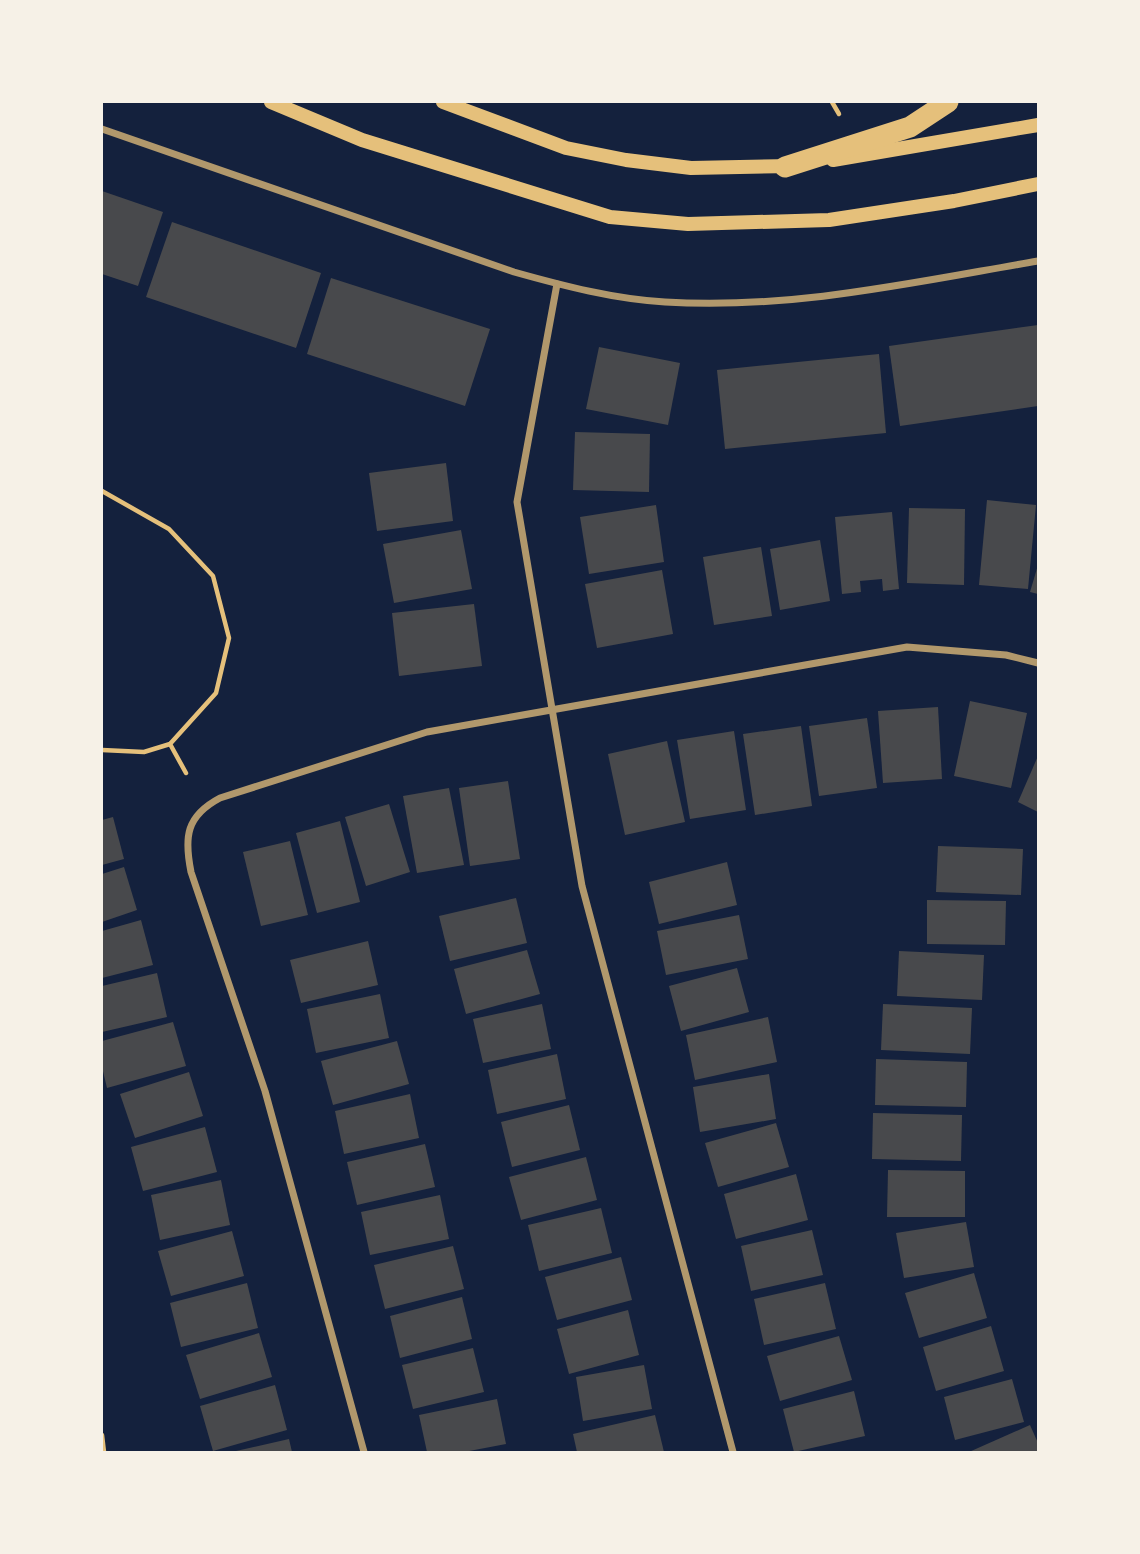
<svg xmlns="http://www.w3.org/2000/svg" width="1140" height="1554" font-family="Barlow,sans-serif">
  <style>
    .building { fill: #48494c }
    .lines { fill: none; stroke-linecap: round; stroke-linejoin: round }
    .path { stroke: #e5c07b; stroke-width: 4.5 }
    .minor { stroke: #b1986c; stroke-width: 7 }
    .secondary { stroke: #e5c07b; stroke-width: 14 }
    .motorway { stroke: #e5c07b; stroke-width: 21 }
  </style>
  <rect width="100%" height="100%" fill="#14213d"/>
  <g class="building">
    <polygon points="102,191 163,212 138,286 102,274"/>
    <polygon points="172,222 321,273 296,348 146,297"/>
    <polygon points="331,278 490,329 465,406 307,354"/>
    <polygon points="1038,325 1038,406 900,426 889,346"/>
    <polygon points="599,347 680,363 668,425 586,409"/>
    <polygon points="879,354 886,433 725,449 717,370"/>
    <polygon points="575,432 650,434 649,492 573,490"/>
    <polygon points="446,463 453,521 377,531 369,473"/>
    <polygon points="987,500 1036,505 1028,589 979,585"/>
    <polygon points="656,505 664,562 589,574 580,517"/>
    <polygon points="909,508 965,509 964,585 907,583"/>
    <polygon points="892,512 899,589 883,591 882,579 860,581 861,592 842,594 835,517"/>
    <polygon points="461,530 472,589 394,603 383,544"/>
    <polygon points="820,540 830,601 780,610 770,549"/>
    <polygon points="761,547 772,616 714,625 703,557"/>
    <polygon points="1038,565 1038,594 1030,592"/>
    <polygon points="662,570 673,634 597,648 585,584"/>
    <polygon points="474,604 482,666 399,676 392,613"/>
    <polygon points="970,701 1027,713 1011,788 954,776"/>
    <polygon points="938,707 942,779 883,783 878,711"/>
    <polygon points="867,718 877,788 819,796 809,726"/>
    <polygon points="801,726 812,806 755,815 743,734"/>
    <polygon points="734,731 746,810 690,819 677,740"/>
    <polygon points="667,741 685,822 625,835 608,754"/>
    <polygon points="1038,756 1038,812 1018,802"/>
    <polygon points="508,781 520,859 470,866 459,788"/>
    <polygon points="449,788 464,865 417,873 403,796"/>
    <polygon points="389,804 410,872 366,886 345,817"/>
    <polygon points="113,817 124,859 102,865 102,820"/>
    <polygon points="340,821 360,902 317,913 296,833"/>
    <polygon points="290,841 308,915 261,926 243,852"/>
    <polygon points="938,846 1023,849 1021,895 936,892"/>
    <polygon points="727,862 737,905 659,924 649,882"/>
    <polygon points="124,867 137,910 102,922 102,874"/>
    <polygon points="516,898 527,943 450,961 439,916"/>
    <polygon points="927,900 1006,901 1005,945 927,944"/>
    <polygon points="739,915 748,959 666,975 657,931"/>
    <polygon points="141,920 153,965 102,978 102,931"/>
    <polygon points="368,941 378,985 301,1003 290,960"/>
    <polygon points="527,950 540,994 466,1014 454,969"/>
    <polygon points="899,951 984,955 982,1000 897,996"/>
    <polygon points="737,968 749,1012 681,1031 669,986"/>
    <polygon points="157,973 167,1017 102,1032 102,986"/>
    <polygon points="380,994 389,1038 316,1053 307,1009"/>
    <polygon points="542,1004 551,1049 483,1063 473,1019"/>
    <polygon points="883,1004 972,1008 970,1054 881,1050"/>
    <polygon points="768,1017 777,1062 695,1080 686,1035"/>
    <polygon points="173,1022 186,1066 107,1088 102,1067 102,1041"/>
    <polygon points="397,1041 409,1084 333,1105 321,1061"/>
    <polygon points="557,1054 566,1099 497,1114 488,1070"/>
    <polygon points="876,1059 967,1062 966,1107 875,1105"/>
    <polygon points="189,1072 203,1116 135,1138 120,1094"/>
    <polygon points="769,1074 776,1119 700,1132 693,1087"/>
    <polygon points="410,1094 419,1138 344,1154 335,1111"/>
    <polygon points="569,1105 580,1150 512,1167 501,1122"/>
    <polygon points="873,1113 962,1115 961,1161 872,1159"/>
    <polygon points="776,1123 789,1167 718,1187 705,1143"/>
    <polygon points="205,1127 217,1172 143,1191 131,1147"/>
    <polygon points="425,1144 435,1187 357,1205 347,1162"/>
    <polygon points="586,1157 597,1200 521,1220 509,1177"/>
    <polygon points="888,1170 965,1171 965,1217 887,1217"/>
    <polygon points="796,1174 808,1220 736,1239 724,1194"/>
    <polygon points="221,1180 230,1225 160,1240 151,1195"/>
    <polygon points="440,1195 449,1239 370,1255 361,1212"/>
    <polygon points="601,1208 612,1253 539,1271 528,1225"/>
    <polygon points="966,1222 974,1267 904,1278 896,1233"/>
    <polygon points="812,1230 823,1275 751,1291 741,1246"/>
    <polygon points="232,1231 244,1276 171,1296 158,1251"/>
    <polygon points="453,1246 464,1289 385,1309 374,1265"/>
    <polygon points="621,1257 632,1300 557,1320 545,1277"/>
    <polygon points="974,1273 987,1318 919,1338 905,1293"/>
    <polygon points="247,1283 258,1328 181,1347 170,1303"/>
    <polygon points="825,1283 836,1329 764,1345 754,1299"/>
    <polygon points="462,1297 472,1339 400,1358 390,1316"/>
    <polygon points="628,1310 639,1355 569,1374 557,1329"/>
    <polygon points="991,1326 1004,1371 936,1391 923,1347"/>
    <polygon points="259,1333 272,1377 200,1399 186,1355"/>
    <polygon points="839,1336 852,1380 780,1401 767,1356"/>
    <polygon points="473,1348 484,1392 413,1409 402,1365"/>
    <polygon points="644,1365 652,1409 583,1421 576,1377"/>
    <polygon points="1012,1379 1024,1422 955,1440 944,1397"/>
    <polygon points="275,1385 287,1430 213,1451 200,1406"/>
    <polygon points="854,1391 865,1436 794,1452 783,1409"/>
    <polygon points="497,1399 506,1444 464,1452 427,1452 419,1415"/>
    <polygon points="655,1415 664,1452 577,1452 573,1434"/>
    <polygon points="1030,1425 1038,1443 1038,1452 969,1452"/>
    <polygon points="289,1439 292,1452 236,1452 236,1451"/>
  </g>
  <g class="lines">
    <g class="path">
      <polyline points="832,102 839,114"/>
      <polyline points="102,491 169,529 213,576 229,638 216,693 170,744 186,773"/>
      <polyline points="102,750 144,752 170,744"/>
      <polyline points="102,1435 104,1452"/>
    </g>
    <g class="minor">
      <path d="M102 129 514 272C564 286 614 299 665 302 791 310 915 282 1038 261"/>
      <polyline points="557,284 517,502 582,886 733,1452"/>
      <path d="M364 1452 265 1091 191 872C184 837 186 816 220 798L427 732 907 647 1006 655 1038 663"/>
    </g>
    <g class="secondary">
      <polyline points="271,102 362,140 610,217 688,224 829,220 954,201 1038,184"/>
      <polyline points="443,102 566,148 626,160 691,168 792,166"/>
      <polyline points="833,160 1038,125"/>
    </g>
    <polyline class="motorway" points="785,167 910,127 948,102"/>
  </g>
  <rect width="1140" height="1554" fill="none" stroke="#f6f1e7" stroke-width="206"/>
</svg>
